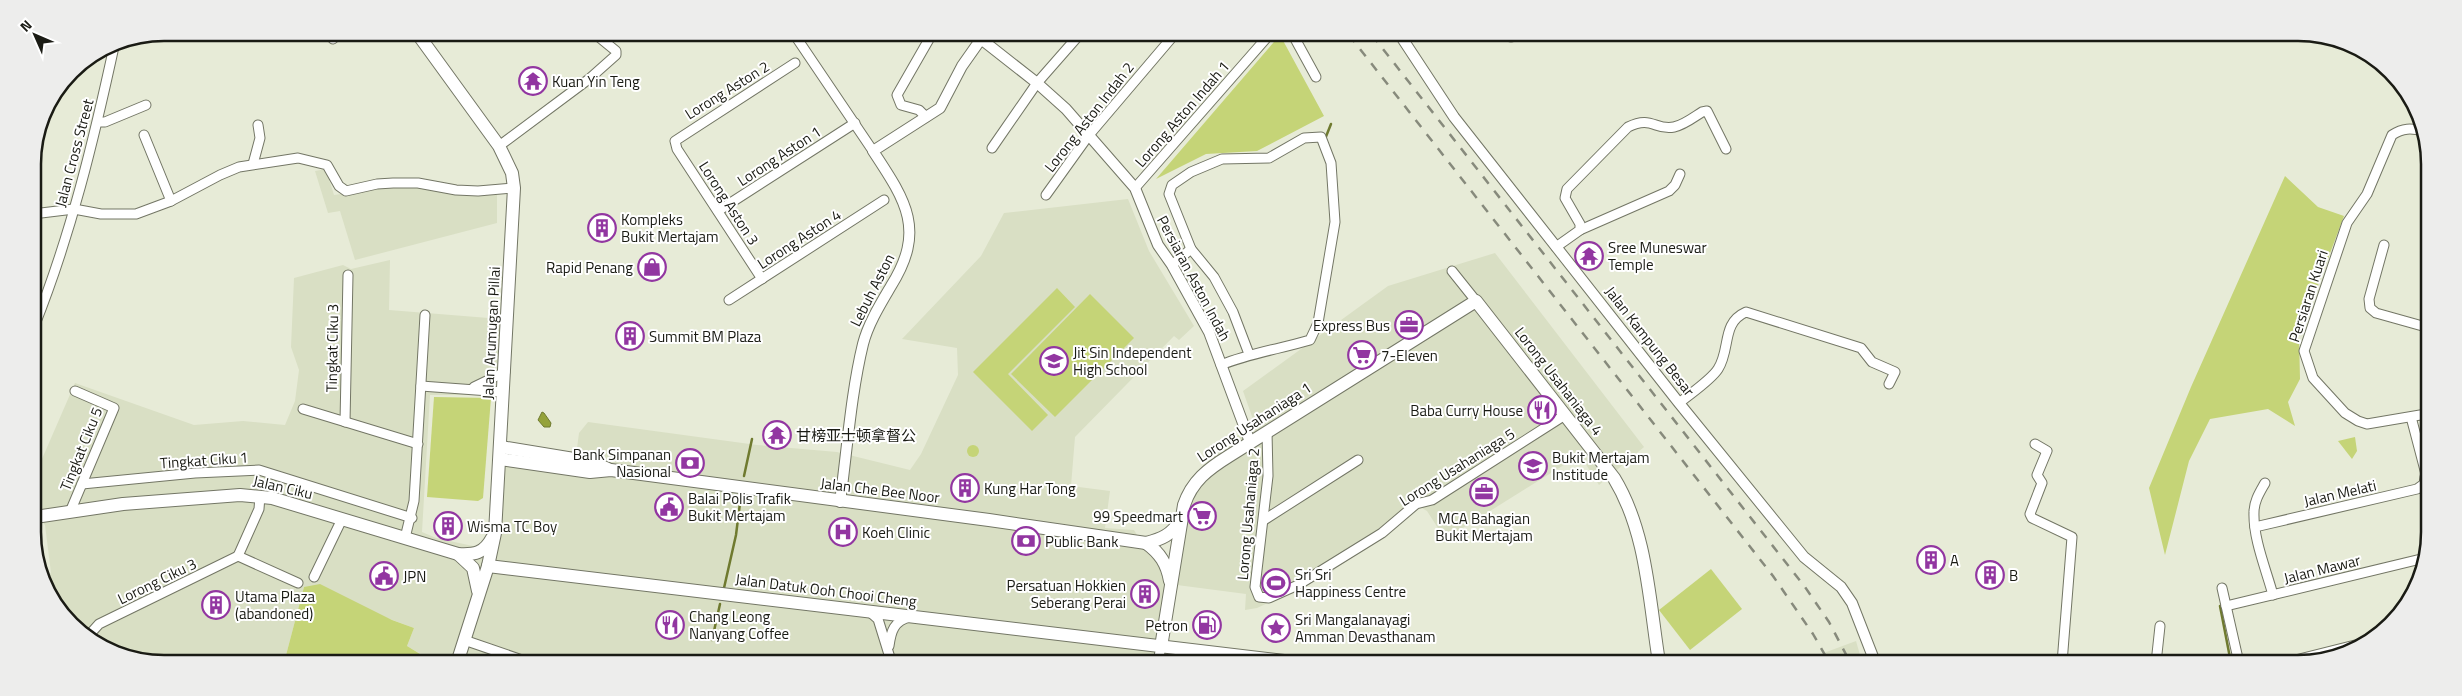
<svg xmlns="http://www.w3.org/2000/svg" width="2462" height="696" font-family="'Titillium Web','Noto Sans SC',sans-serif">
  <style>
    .built { fill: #d9dfc4 }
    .green { fill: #c5d477 }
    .water { fill: #94a23a; stroke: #6f7a2f }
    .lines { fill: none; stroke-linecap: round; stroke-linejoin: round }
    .stream { stroke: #6f7a2f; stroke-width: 2.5 }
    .minor-casing { stroke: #737665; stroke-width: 11 }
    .tertiary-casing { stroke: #737665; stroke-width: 12 }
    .primary-casing { stroke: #737665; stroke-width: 14 }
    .minor { stroke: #fff; stroke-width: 9 }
    .tertiary { stroke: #fff; stroke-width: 10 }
    .primary { stroke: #fff; stroke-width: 12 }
    .rail { stroke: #878a7c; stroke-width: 2.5; stroke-dasharray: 9 9; stroke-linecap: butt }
    .labels { text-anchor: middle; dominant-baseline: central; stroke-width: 4; stroke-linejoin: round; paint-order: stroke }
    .poi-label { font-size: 15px; fill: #1a1b14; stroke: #fff; text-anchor: start }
    .street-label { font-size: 15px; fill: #1a1b14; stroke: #fff }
    .rim { fill: none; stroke: #1a1b14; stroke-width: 2.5 }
  </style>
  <rect width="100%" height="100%" fill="#e7ebd7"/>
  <g class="built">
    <polygon points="326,169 334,195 404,185 467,196 497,195 497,223 355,260 340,211 328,213 315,171"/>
    <polygon points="1128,199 1149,251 1194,326 1179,340 1174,336 1075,437 1071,486 1110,491 1105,528 1134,530 1143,545 1166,571 1166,651 1241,661 431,660 407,646 414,628 304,587 285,659 130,659 102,642 61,611 45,578 51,573 45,525 35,513 35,475 75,383 194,425 243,421 285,425 295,401 299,370 291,347 294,278 343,265 351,269 390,260 389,310 501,319 494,395 430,395 422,532 436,538 482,548 488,542 499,444 576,456 579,433 588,422 757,445 837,452 910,470 921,454 958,375 957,348 902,339 981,256 1004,213"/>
    <polygon points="1495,253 1644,447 1599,485 1580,455 1445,539 1427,511 1420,507 1385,536 1336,568 1330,574 1257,608 1245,610 1246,594 1177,585 1193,476 1235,437 1255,425 1243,391 1388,286"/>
    <polygon points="1856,641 1862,662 1822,662 1821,654"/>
  </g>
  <g class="green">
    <polygon points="1280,35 1324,116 1257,151 1206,154 1156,179"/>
    <polygon points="2285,176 2318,207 2344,216 2299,336 2300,379 2288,402 2295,426 2268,409 2210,419 2189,461 2165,555 2149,488 2191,387"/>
    <polygon points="1057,288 1075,307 1008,374 1048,415 1032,431 973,372"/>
    <polygon points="1090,294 1134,338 1055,417 1011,374"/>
    <polygon points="434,397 491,398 483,498 478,501 427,497"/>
    <polygon points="2355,437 2357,451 2352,459 2338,441"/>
    <circle cx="973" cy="451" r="6"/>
    <polygon points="1711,569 1742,609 1690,650 1659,610"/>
    <polygon points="320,584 392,620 414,628 407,646 430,660 285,659 304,587"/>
  </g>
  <polygon class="water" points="542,412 544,413 551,423 550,427 544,427 538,420"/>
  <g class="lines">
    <g class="stream">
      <polyline points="1325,139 1331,124"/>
      <polyline points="744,476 752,439"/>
      <polyline points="724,588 736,535 740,503"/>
      <polyline points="2220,606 2231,663"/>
      <polyline points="712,640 720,604"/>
    </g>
    <defs>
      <g id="minor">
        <polyline points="794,34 873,151"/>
        <polyline points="1293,35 1316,77"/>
        <polyline points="1511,37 1513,35"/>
        <polyline points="333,39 338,33"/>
        <polyline points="926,117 919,110 901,105 897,95 932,34"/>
        <polyline points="98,122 105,122 146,105"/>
        <path d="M2423 131C2411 128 2403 128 2392 135L2367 194 2347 223 2304 351 2313 378 2345 413 2358 421 2367 424 2426 414"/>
        <polyline points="144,135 171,201"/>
        <polyline points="499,146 589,79 616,55 616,51 594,33"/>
        <polyline points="992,148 1037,83 1080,34"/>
        <polyline points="253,164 260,138 258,125"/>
        <polyline points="1135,188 1269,35"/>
        <polyline points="1046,195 1089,135 1174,35"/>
        <polyline points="718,211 855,123"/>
        <polyline points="33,214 74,209 101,214 136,214 171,201 220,175 239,167 298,158 327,165 339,186 346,191 377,184 393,183 418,183 456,190 478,191 514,188"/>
        <polyline points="1580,230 1669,191 1675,185 1680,174"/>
        <polyline points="2384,245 2369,299 2370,308 2376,313 2426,327"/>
        <path d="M1556 247 1580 230V224L1565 198 1567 189 1628 127C1652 115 1655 131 1674 127 1684 125 1694 117 1702 112L1707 111 1726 149"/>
        <polyline points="1172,265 1191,249"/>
        <polyline points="1452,271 1476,301"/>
        <polyline points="762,279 677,149 675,141 795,63"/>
        <polyline points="729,300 884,200"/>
        <path d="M34 327C71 235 94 139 115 42"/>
        <path d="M1221 365C1250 353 1280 349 1310 340L1318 323 1335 222 1331 163 1321 137 1304 138 1269 158 1222 159 1191 172 1172 185 1169 194 1191 249 1214 277 1233 312 1249 354"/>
        <polyline points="421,386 503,392"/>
        <polyline points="474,387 505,372"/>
        <path d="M1679 403C1690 394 1711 380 1718 369 1731 349 1721 323 1746 312L1861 348 1872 362 1895 372 1889 384"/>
        <polyline points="303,409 418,444"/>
        <polyline points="2411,417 2426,474"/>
        <polyline points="345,422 348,275"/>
        <polyline points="1267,432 1268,476 1255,587 1259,597 1269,598 1298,585 1382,533 1416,504 1432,500 1565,415"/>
        <polyline points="2035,444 2047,451 2037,475 2042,483 2030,514 2032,518 2072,537 2062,663"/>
        <path d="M2265 483C2260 492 2254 501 2254 512 2253 539 2266 569 2273 595"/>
        <polyline points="82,484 195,473 259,470 412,518"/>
        <polyline points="70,512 114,408 75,391"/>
        <polyline points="1264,520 1358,460"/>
        <polyline points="2255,527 2417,489 2424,484 2425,477"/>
        <polyline points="405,538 414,501 425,315"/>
        <polyline points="238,556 298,583"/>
        <polyline points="238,556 259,509 260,496"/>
        <polyline points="314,577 342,519"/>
        <polyline points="2222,588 2239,663"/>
        <polyline points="2226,606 2425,558"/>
        <polyline points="870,612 878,619 891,661"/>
        <polyline points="90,634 99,624 238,556"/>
        <polyline points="464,640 522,660"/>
        <path d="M889 646C891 631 894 621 910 617"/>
        <polyline points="1158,661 1161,647"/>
        <polyline points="2156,663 2160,626"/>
        <polyline points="2284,663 2355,645"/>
      </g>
      <g id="tertiary">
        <polyline points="1400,35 1454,117 1679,403 1804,557 1841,587 1852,603 1875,662"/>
        <path d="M840 502C847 451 851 393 863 344 868 324 881 303 891 286 926 230 906 201 873 151L940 108 962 66 981 39 1037 83 1066 109 1135 188 1158 245 1172 265 1209 332 1250 442"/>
      </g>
      <g id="primary">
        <polyline points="417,33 499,146 512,173 514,188 495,533 488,566 458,660"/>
        <polyline points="501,447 592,462 608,469"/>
        <path d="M500 459 590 472 611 470 989 520 1146 543C1162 539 1171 535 1180 521"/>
        <path d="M35 517 123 504 240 495 272 498 458 554C475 555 484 553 492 538"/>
        <path d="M1146 543C1160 553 1167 564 1170 581"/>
        <polyline points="458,554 473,568 478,591"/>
        <polyline points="488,566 1284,661"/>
        <path d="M1161 647 1184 505C1192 481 1208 469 1229 456L1476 301 1614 478C1647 532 1649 600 1659 662"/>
      </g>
    </defs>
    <use href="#minor" class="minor-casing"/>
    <use href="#tertiary" class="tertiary-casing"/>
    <use href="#primary" class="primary-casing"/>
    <use href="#minor" class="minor"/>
    <use href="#tertiary" class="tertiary"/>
    <use href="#primary" class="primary"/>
    <g class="rail">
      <polyline points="1349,35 1773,576 1813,634 1829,662"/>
      <polyline points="1372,35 1805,587 1829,622 1850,662"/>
    </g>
  </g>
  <defs>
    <symbol id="temple-ring" viewBox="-11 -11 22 22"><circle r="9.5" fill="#fff" stroke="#9236a1" stroke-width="1.5"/><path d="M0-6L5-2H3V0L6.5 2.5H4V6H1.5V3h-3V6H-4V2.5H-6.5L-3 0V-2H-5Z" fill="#9236a1"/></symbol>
    <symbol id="building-ring" viewBox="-11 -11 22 22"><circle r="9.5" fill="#fff" stroke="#9236a1" stroke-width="1.5"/><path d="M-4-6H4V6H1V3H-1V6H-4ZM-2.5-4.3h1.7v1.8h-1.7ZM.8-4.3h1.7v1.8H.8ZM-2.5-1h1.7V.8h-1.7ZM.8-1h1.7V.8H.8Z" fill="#9236a1"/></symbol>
    <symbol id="shop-ring" viewBox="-11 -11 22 22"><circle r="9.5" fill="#fff" stroke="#9236a1" stroke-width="1.5"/><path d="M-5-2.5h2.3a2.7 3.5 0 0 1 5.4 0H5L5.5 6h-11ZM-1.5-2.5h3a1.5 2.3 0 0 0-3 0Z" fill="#9236a1"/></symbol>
    <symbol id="office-ring" viewBox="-11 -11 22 22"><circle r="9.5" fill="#fff" stroke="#9236a1" stroke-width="1.5"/><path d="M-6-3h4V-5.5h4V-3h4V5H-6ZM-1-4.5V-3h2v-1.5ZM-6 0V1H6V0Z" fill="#9236a1"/></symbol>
    <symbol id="supermarket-ring" viewBox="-11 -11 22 22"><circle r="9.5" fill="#fff" stroke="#9236a1" stroke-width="1.5"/><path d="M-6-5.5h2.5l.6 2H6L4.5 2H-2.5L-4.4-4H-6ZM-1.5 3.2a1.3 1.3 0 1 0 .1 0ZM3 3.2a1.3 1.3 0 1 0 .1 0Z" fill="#9236a1"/></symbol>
    <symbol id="school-ring" viewBox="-11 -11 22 22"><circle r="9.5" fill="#fff" stroke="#9236a1" stroke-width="1.5"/><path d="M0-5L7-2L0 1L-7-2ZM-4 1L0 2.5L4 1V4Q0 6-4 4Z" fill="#9236a1"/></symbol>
    <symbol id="restaurant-ring" viewBox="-11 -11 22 22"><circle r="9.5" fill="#fff" stroke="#9236a1" stroke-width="1.5"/><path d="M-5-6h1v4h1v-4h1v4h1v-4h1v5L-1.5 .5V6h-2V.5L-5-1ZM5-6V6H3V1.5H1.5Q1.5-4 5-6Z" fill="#9236a1"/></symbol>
    <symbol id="bank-ring" viewBox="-11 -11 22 22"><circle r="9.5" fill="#fff" stroke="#9236a1" stroke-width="1.5"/><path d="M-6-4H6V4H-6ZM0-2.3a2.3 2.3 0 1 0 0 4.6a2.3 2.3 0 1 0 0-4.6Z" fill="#9236a1"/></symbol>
    <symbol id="university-ring" viewBox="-11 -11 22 22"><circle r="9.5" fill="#fff" stroke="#9236a1" stroke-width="1.5"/><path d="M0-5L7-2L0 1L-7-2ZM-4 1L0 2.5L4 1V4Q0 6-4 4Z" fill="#9236a1"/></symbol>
    <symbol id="civic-ring" viewBox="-11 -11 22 22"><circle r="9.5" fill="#fff" stroke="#9236a1" stroke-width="1.5"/><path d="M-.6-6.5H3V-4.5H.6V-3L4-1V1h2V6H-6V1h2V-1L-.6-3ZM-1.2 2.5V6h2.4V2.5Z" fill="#9236a1"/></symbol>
    <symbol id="hospital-ring" viewBox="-11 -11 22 22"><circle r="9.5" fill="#fff" stroke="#9236a1" stroke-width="1.5"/><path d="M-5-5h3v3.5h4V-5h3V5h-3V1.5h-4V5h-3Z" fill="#9236a1"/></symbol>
    <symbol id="stadium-ring" viewBox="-11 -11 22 22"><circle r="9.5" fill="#fff" stroke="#9236a1" stroke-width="1.5"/><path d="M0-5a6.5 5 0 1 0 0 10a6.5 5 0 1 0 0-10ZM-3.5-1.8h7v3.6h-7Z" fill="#9236a1"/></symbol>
    <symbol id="fuel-ring" viewBox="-11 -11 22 22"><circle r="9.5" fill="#fff" stroke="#9236a1" stroke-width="1.5"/><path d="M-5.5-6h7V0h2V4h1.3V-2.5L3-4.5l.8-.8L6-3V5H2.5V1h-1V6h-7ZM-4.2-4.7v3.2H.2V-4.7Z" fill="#9236a1"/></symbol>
    <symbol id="sight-ring" viewBox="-11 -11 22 22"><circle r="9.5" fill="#fff" stroke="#9236a1" stroke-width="1.5"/><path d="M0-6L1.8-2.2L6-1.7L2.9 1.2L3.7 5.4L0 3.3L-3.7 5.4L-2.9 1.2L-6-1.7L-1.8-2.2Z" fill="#9236a1"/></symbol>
  </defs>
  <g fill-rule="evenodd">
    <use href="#temple-ring" x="517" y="65" width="32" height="32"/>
    <use href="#building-ring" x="586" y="212" width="32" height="32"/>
    <use href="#temple-ring" x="1573" y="240" width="32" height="32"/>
    <use href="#shop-ring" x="636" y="251" width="32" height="32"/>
    <use href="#office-ring" x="1393" y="309" width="32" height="32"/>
    <use href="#building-ring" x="614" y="320" width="32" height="32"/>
    <use href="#supermarket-ring" x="1346" y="339" width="32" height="32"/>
    <use href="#school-ring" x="1038" y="345" width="32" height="32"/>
    <use href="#restaurant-ring" x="1526" y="394" width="32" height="32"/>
    <use href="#temple-ring" x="761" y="419" width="32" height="32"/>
    <use href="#bank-ring" x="674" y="447" width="32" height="32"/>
    <use href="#university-ring" x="1517" y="450" width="32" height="32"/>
    <use href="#building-ring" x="949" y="472" width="32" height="32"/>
    <use href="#office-ring" x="1468" y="476" width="32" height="32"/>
    <use href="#civic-ring" x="653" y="491" width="32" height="32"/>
    <use href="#supermarket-ring" x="1186" y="500" width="32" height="32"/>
    <use href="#building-ring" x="432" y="510" width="32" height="32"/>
    <use href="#hospital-ring" x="827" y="516" width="32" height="32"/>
    <use href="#bank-ring" x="1010" y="525" width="32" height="32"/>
    <use href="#building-ring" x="1915" y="544" width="32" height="32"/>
    <use href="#building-ring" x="1974" y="559" width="32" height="32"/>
    <use href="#civic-ring" x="368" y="560" width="32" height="32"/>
    <use href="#stadium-ring" x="1260" y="567" width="32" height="32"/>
    <use href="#building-ring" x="1129" y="578" width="32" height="32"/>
    <use href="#building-ring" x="200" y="589" width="32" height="32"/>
    <use href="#restaurant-ring" x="654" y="609" width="32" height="32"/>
    <use href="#fuel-ring" x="1191" y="609" width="32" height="32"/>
    <use href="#sight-ring" x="1260" y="612" width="32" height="32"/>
  </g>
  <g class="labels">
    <g class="poi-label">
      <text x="552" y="81">Kuan Yin Teng</text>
      <text x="621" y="219">Kompleks<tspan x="621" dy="17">Bukit Mertajam</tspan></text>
      <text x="1608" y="247">Sree Muneswar<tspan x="1608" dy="17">Temple</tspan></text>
      <text x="633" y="267" text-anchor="end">Rapid Penang</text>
      <text x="1390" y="325" text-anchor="end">Express Bus</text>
      <text x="649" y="336">Summit BM Plaza</text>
      <text x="1073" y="352">Jit Sin Independent<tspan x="1073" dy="17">High School</tspan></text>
      <text x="1381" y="355">7-Eleven</text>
      <text x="1523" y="410" text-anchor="end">Baba Curry House</text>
      <text x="796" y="435">甘榜亚士顿拿督公</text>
      <text x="671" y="454" text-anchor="end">Bank Simpanan<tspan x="671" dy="17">Nasional</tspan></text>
      <text x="1552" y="457">Bukit Mertajam<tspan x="1552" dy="17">Institude</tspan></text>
      <text x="984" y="488">Kung Har Tong</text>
      <text x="688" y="498">Balai Polis Trafik<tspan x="688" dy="17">Bukit Mertajam</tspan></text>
      <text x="1183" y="516" text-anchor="end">99 Speedmart</text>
      <text x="1484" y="518" text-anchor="middle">MCA Bahagian<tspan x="1484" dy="17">Bukit Mertajam</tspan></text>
      <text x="467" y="526">Wisma TC Boy</text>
      <text x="862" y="532">Koeh Clinic</text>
      <text x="1045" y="541">Public Bank</text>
      <text x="1950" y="560">A</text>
      <text x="1295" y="574">Sri Sri<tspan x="1295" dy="17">Happiness Centre</tspan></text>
      <text x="2009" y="575">B</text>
      <text x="403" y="576">JPN</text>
      <text x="1126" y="585" text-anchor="end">Persatuan Hokkien<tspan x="1126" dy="17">Seberang Perai</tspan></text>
      <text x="235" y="596">Utama Plaza<tspan x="235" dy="17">(abandoned)</tspan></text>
      <text x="689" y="616">Chang Leong<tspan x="689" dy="17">Nanyang Coffee</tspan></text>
      <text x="1295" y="619">Sri Mangalanayagi<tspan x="1295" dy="17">Amman Devasthanam</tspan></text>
      <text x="1188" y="625" text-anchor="end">Petron</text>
    </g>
    <g class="street-label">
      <text transform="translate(727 90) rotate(-32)">Lorong Aston 2</text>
      <text transform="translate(1182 114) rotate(-49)">Lorong Aston Indah 1</text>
      <text transform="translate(1089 117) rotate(-52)">Lorong Aston Indah 2</text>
      <text transform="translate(74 153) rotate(-75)">Jalan Cross Street</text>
      <text transform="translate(779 156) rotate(-33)">Lorong Aston 1</text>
      <text transform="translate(729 203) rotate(57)">Lorong Aston 3</text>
      <text transform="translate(799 239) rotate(-33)">Lorong Aston 4</text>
      <text transform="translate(1194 278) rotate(62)">Persiaran Aston Indah</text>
      <text transform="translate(872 290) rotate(-63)">Lebuh Aston</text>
      <text transform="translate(2308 296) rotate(-72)">Persiaran Kuari</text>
      <text transform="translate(491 333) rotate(-87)">Jalan Arumugan Pillai</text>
      <text transform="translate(1650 341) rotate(52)">Jalan Kampung Besar</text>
      <text transform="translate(332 348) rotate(-89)">Tingkat Ciku 3</text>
      <text transform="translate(1559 381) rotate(52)">Lorong Usahaniaga 4</text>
      <text transform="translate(1254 422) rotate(-33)">Lorong Usahaniaga 1</text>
      <text transform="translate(81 449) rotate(-68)">Tingkat Ciku 5</text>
      <text transform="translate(204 460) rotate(-4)">Tingkat Ciku 1</text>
      <text transform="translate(1457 467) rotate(-32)">Lorong Usahaniaga 5</text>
      <text transform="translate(283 487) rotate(13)">Jalan Ciku</text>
      <text transform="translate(880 490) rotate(7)">Jalan Che Bee Noor</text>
      <text transform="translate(2340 493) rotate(-13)">Jalan Melati</text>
      <text transform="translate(1248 514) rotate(-85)">Lorong Usahaniaga 2</text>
      <text transform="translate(2322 569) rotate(-14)">Jalan Mawar</text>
      <text transform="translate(157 581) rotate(-26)">Lorong Ciku 3</text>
      <text transform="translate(826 590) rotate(7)">Jalan Datuk Ooh Chooi Cheng</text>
    </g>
  </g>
  <path d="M0 0H2462V696H0ZM164 41H2298A123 123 0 0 1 2421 164V532A123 123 0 0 1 2298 655H164A123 123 0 0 1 41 532V164A123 123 0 0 1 164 41Z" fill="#ededec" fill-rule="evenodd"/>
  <path class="rim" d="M164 41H2298A123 123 0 0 1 2421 164V532A123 123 0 0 1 2298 655H164A123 123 0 0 1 41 532V164A123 123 0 0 1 164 41Z"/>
  <g transform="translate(35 35) rotate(315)" stroke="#ffffff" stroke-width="4" paint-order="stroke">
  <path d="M0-4L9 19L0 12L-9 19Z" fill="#1a1b14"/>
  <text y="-8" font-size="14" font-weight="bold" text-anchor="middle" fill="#1a1b14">N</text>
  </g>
</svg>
